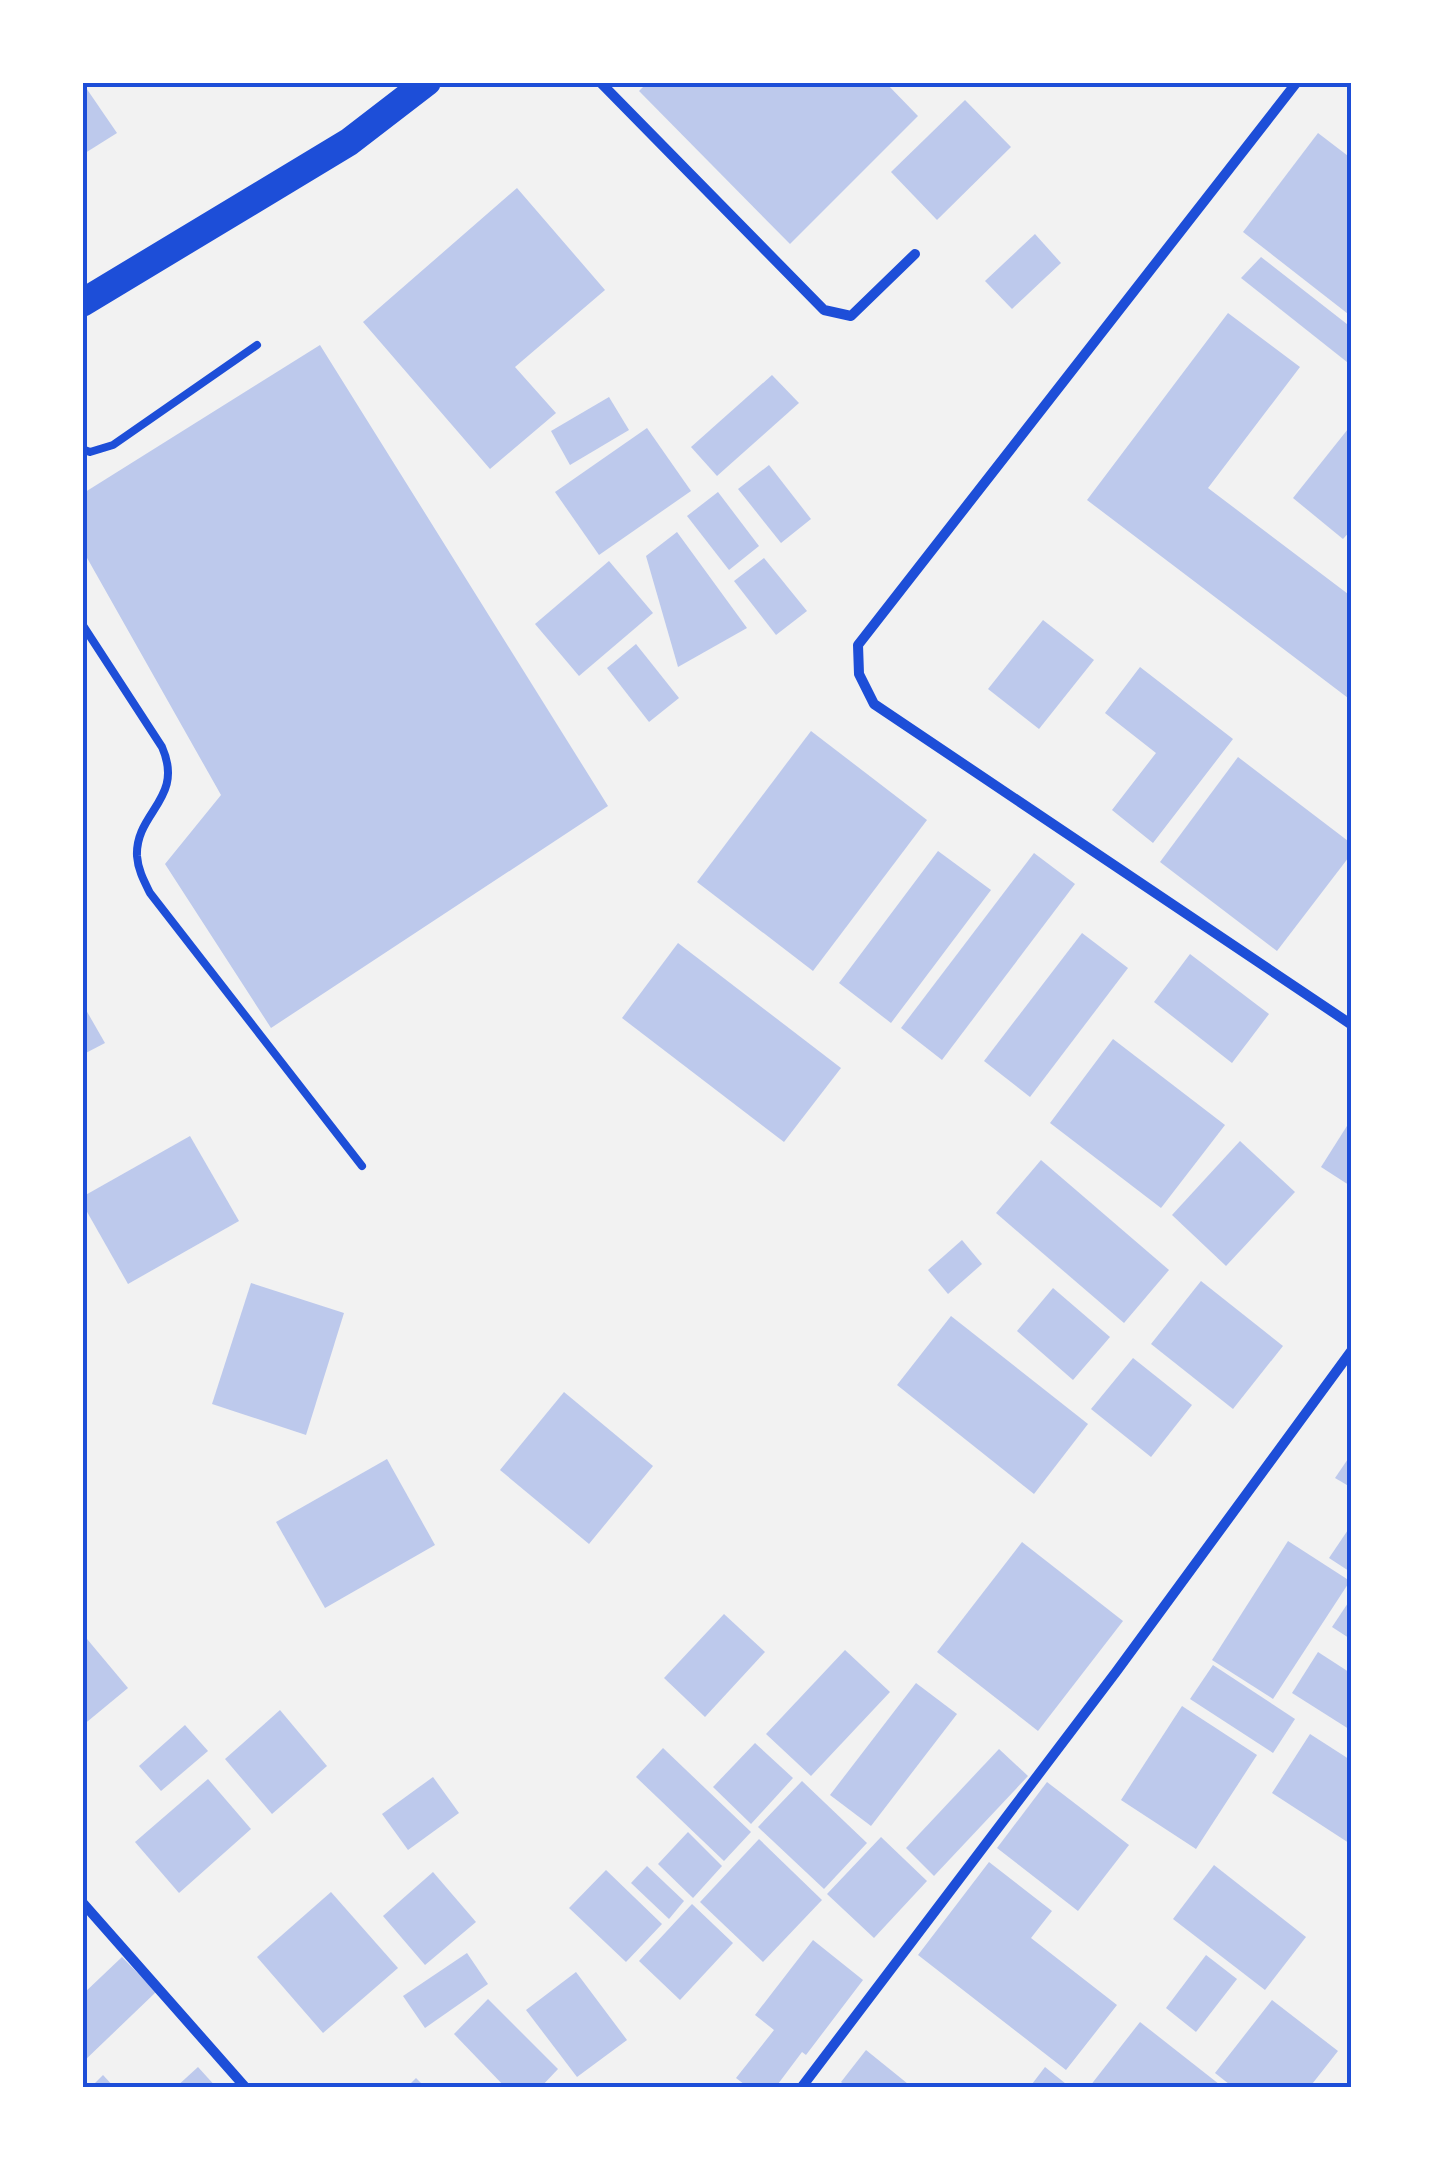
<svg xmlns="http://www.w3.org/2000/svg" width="1434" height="2170" font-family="Arial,sans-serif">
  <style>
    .building { fill: #bdc9ec }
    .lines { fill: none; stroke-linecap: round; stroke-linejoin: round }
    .service { stroke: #1d4ed8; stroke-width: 8 }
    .minor { stroke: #1d4ed8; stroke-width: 10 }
    .trunk { stroke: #1d4ed8; stroke-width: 28 }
    .neatline { fill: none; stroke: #1d4ed8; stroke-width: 4 }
  </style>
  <rect width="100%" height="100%" fill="#f2f2f2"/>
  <g class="building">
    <polygon points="82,82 117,133 82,155"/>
    <polygon points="648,82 885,82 918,116 790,244 639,91"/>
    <polygon points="965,100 1011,147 937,220 891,172"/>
    <polygon points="1318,133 1352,159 1352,317 1243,232"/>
    <polygon points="517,188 605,290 515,367 556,413 490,469 363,322"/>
    <polygon points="1035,234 1061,263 1012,309 985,281"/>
    <polygon points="1261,257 1352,328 1352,366 1241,278"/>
    <polygon points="1228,313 1300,367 1208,488 1352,597 1352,701 1087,500"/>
    <polygon points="320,345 608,806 271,1028 165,864 221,795 82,549 82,494"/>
    <polygon points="772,375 799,403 717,476 691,447"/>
    <polygon points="609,397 629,430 570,465 551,431"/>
    <polygon points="647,428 691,491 599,555 555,492"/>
    <polygon points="1348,429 1352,432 1352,529 1343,539 1293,498"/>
    <polygon points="769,465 811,519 781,543 738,489"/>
    <polygon points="718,492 759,546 729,570 687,516"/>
    <polygon points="677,532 747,628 678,667 646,556"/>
    <polygon points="764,558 807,611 776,635 734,581"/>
    <polygon points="609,561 653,613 579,676 535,624"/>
    <polygon points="1043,620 1094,660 1039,729 988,689"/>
    <polygon points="636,644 679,698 649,722 607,668"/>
    <polygon points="1140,667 1233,739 1153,843 1112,810 1156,753 1105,713"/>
    <polygon points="811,731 927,820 813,971 697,882"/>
    <polygon points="1238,757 1352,844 1352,853 1277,951 1160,862"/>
    <polygon points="938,851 991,890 891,1023 839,983"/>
    <polygon points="1034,853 1075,884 942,1060 901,1028"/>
    <polygon points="1082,933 1128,968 1030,1097 984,1061"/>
    <polygon points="678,943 841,1068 784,1142 622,1018"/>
    <polygon points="1190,954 1269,1014 1232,1063 1154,1002"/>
    <polygon points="82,1003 105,1043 82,1055"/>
    <polygon points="1113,1039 1225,1125 1161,1208 1050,1123"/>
    <polygon points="1352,1118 1352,1187 1321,1167"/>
    <polygon points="190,1136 239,1221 128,1284 82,1203 82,1197"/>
    <polygon points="1240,1141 1295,1192 1226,1266 1172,1215"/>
    <polygon points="1041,1160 1169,1270 1124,1323 996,1213"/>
    <polygon points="962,1240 982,1264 948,1294 928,1270"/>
    <polygon points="1201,1281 1283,1346 1233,1409 1151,1344"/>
    <polygon points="251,1283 344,1313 306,1435 212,1404"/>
    <polygon points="1053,1288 1110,1337 1073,1380 1017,1331"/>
    <polygon points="951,1316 1088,1424 1034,1494 897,1385"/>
    <polygon points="1133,1358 1192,1405 1151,1457 1091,1409"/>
    <polygon points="564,1392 653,1466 589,1544 500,1470"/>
    <polygon points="1352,1453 1352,1488 1335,1478"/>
    <polygon points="387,1459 435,1545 325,1608 276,1522"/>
    <polygon points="1352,1524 1352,1573 1329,1558"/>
    <polygon points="1288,1541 1350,1581 1273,1699 1212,1660"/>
    <polygon points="1022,1542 1123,1621 1038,1731 937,1652"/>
    <polygon points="1352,1597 1352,1640 1332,1627"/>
    <polygon points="724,1614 765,1652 705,1717 664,1678"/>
    <polygon points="82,1633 128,1688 82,1726"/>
    <polygon points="845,1650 890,1692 811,1776 766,1734"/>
    <polygon points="1318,1652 1352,1674 1352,1731 1292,1693"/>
    <polygon points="1213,1665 1295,1719 1273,1753 1190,1699"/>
    <polygon points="916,1683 957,1714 871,1826 830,1795"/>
    <polygon points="1182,1706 1257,1755 1196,1849 1121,1800"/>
    <polygon points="280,1710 327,1766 272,1814 225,1759"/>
    <polygon points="185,1725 208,1751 161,1791 139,1766"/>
    <polygon points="1310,1734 1352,1761 1352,1845 1272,1793"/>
    <polygon points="755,1743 793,1778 751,1824 713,1787"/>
    <polygon points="663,1748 751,1832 724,1861 636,1777"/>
    <polygon points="999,1749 1028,1776 934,1876 906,1848"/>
    <polygon points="433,1777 459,1813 408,1850 382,1814"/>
    <polygon points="208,1779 251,1829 179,1893 135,1842"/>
    <polygon points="802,1781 867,1843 824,1889 758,1827"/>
    <polygon points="1047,1782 1129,1845 1078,1911 997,1848"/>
    <polygon points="688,1832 722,1866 693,1898 658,1864"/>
    <polygon points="881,1837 927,1881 874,1938 827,1894"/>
    <polygon points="759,1839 822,1900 763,1962 700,1902"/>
    <polygon points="989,1862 1052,1911 1031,1938 1117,2005 1066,2070 918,1955"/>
    <polygon points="1214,1865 1306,1937 1265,1990 1173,1919"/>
    <polygon points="647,1866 684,1901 669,1919 631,1883"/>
    <polygon points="606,1870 662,1924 626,1962 569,1908"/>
    <polygon points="433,1872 476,1922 425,1965 383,1916"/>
    <polygon points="331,1892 398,1968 323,2033 257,1957"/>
    <polygon points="692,1904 733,1943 680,2000 639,1961"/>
    <polygon points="813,1940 863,1980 806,2055 802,2052 775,2088 749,2088 736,2078 774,2030 755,2015"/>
    <polygon points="467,1953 488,1984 425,2028 403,1996"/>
    <polygon points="1206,1955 1237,1979 1196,2032 1166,2008"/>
    <polygon points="122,1957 156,1992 82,2063 82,1995"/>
    <polygon points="576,1972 627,2040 577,2077 526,2010"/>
    <polygon points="488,1999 558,2069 540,2088 506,2088 454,2034"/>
    <polygon points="1272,2000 1338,2051 1309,2088 1234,2088 1215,2073"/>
    <polygon points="1140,2022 1224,2088 1090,2086"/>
    <polygon points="866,2050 913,2088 848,2088 841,2082"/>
    <polygon points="198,2067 217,2088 175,2088"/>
    <polygon points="1045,2067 1071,2088 1029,2088"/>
    <polygon points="103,2075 115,2088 90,2088"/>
    <polygon points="416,2078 426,2088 406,2088"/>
  </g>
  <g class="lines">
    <g class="service">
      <polyline points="82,449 90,452 113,445 257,345"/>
      <path d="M82 624 162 747C185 799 135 812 137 856 138 870 144 881 150 893L362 1166"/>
    </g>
    <g class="minor">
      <polyline points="600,82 824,310 851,316 915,254"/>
      <polyline points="1297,82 858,645 859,674 874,704 1352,1025"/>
      <polyline points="82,1902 246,2088"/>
      <polyline points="801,2088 1116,1672 1352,1350"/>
    </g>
    <polyline class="trunk" points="82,303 349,142 427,82"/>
  </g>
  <rect width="1434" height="2170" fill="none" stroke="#ffffff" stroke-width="170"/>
  <rect x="85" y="85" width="1264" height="2000" class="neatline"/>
</svg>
